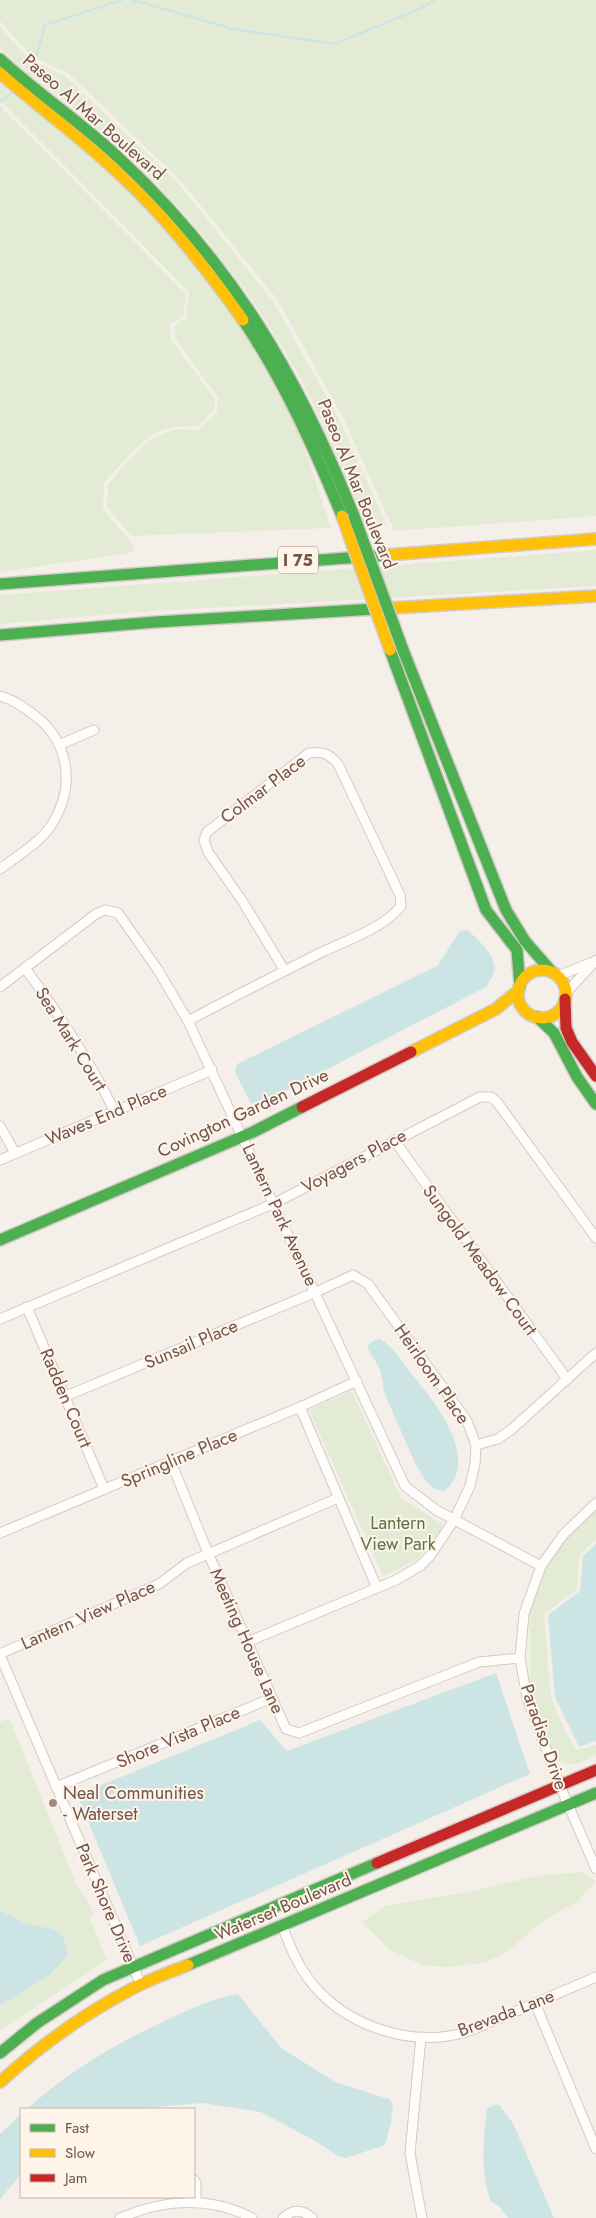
<svg xmlns="http://www.w3.org/2000/svg" width="596" height="2218" font-family="Jost,sans-serif">
  <style>
    .green { fill: #e4ebd5 }
    .water { fill: #cce5e4 }
    .lines { fill: none; stroke-linecap: round; stroke-linejoin: round }
    .stream { stroke: #cce5e4; stroke-width: 2.5 }
    .street-casing { stroke: #d2cac5; stroke-width: 11 }
    .fast-casing { stroke: #d4cbc6; stroke-width: 14 }
    .slow-casing { stroke: #d4cbc6; stroke-width: 14 }
    .jam-casing { stroke: #d4cbc6; stroke-width: 14 }
    .street { stroke: #fefdfc; stroke-width: 9 }
    .fast { stroke: #4caf50; stroke-width: 11 }
    .slow { stroke: #ffc107; stroke-width: 11 }
    .jam { stroke: #c62828; stroke-width: 11 }
    .fast-bridge-casing { stroke: #d4cbc6; stroke-width: 14; stroke-linecap: butt }
    .slow-bridge-casing { stroke: #d4cbc6; stroke-width: 14; stroke-linecap: butt }
    .fast-bridge { stroke: #4caf50; stroke-width: 11 }
    .slow-bridge { stroke: #ffc107; stroke-width: 11 }
    .poi-dot { fill: #9f8b83; stroke: #fef4ea; stroke-width: 2 }
    .labels { text-anchor: middle; dominant-baseline: central; stroke-width: 4; stroke-linejoin: round; paint-order: stroke }
    .shield { fill: #fef4ea; stroke: #9b857b; stroke-width: 1 }
    .shield-label { font-size: 16px; font-weight: bold; fill: #71554c }
    .street-label { font-size: 18px; fill: #71554c; stroke: #fef4ea }
    .park-label { font-size: 18px; fill: #597645; stroke: #fef4ea }
    .poi-label { font-size: 18px; fill: #71554c; stroke: #fef4ea; text-anchor: start }
  </style>
  <rect width="100%" height="100%" fill="#f5efe9"/>
  <g class="green">
    <polygon points="0,0 596,0 596,516 394,531 344,419 277,299 179,179 68,73 31,56 0,21"/>
    <path d="M0 27 28 58 65 76 176 181 273 301 340 421 387 526 363 527C346 482 330 436 308 393 262 304 200 225 128 155 88 116 41 86 0 48Z"/>
    <path d="M0 79 126 185 197 264 263 359 298 428 331 528 131 536 107 507 108 484C131 460 144 436 178 429 185 428 192 430 198 430L217 412 218 398 175 338 174 326 186 318 189 292 0 100Z"/>
    <path d="M0 106 186 294 183 317 170 324 171 340 214 398 215 409 197 427C150 421 134 452 104 482L103 509 135 547 130 553 0 572Z"/>
    <polygon points="596,550 596,586 138,612 0,624 0,595"/>
    <polygon points="352,1391 401,1498 445,1526 417,1560 383,1576 309,1410"/>
    <polygon points="596,1509 596,1539 579,1556 577,1589 544,1614 551,1698 565,1731 576,1750 596,1745 596,1756 574,1765 555,1761 530,1690 530,1609 547,1565 567,1538"/>
    <polygon points="9,1718 77,1886 86,1898 94,1915 90,1919 107,1960 0,2030 0,1722"/>
    <polygon points="582,1872 596,1881 578,1901 540,1923 507,1952 484,1963 446,1967 422,1965 390,1950 362,1922 385,1906 471,1891 542,1875"/>
  </g>
  <g class="water">
    <path d="M467 930C477 938 498 957 494 972 493 977 489 982 486 987L256 1106 251 1103 235 1072 237 1064 437 966 460 931Z"/>
    <path d="M380 1339C393 1346 402 1362 411 1373 433 1400 482 1458 445 1491L436 1490 425 1480 414 1461 384 1392 380 1369 368 1349V1345L375 1340Z"/>
    <polygon points="596,1544 596,1741 579,1747 555,1697 548,1615 580,1591 583,1556"/>
    <polygon points="496,1673 530,1774 140,1946 77,1795 260,1720 287,1751"/>
    <path d="M0 1910C8 1915 17 1920 25 1923 52 1932 62 1921 68 1955L47 1977 0 2005Z"/>
    <path d="M238 1994 281 2048 335 2082 389 2099 393 2104 391 2123 385 2145 346 2158 338 2156 317 2142 261 2112 203 2103 129 2109H27C68 2072 113 2045 163 2022 187 2010 212 1998 238 1994Z"/>
    <path d="M493 2105H499L513 2123 554 2218H508L498 2205 491 2202C480 2173 483 2139 487 2109Z"/>
    <polygon points="21,2114 21,2174 0,2199 0,2134"/>
  </g>
  <g class="lines">
    <g class="stream">
      <polyline points="133,0 233,29 335,44 426,6 434,0"/>
      <polyline points="27,76 33,68 45,25 122,0"/>
      <polyline points="0,102 15,90"/>
    </g>
    <defs>
      <g id="street">
        <path d="M0 696C12 699 21 705 30 712 70 739 77 787 50 827 38 844 17 856 0 869"/>
        <polyline points="61,744 94,730"/>
        <path d="M25 968C59 1014 90 1061 115 1112"/>
        <polyline points="558,976 590,963"/>
        <polyline points="0,987 96,914 105,910 118,913 158,970 188,1021 405,1486 436,1510 541,1566"/>
        <polyline points="566,993 596,960"/>
        <path d="M188 1021C232 997 277 975 322 952 346 941 385 927 401 906L400 895 338 764C328 753 323 751 309 753L207 832 204 840 208 852 243 902 285 971"/>
        <polyline points="0,1126 15,1153"/>
        <polyline points="394,1140 567,1379"/>
        <polyline points="0,1160 212,1070"/>
        <polyline points="27,1307 104,1489"/>
        <polyline points="0,1319 275,1203 480,1097 491,1097 497,1102 596,1238"/>
        <polyline points="66,1396 316,1292 353,1275 368,1284 467,1421 476,1445 475,1464 470,1486 454,1520 430,1556 420,1566 396,1580 247,1642"/>
        <polyline points="300,1407 377,1588"/>
        <polyline points="476,1445 498,1439 512,1429 596,1353"/>
        <polyline points="171,1462 208,1553 286,1729 299,1733 479,1662 520,1658"/>
        <polyline points="596,1503 563,1535 541,1566 524,1614 520,1658 527,1698 560,1786 596,1869"/>
        <polyline points="0,1533 300,1407 357,1381"/>
        <polyline points="0,1654 159,1584 187,1563 338,1498"/>
        <polyline points="0,1655 141,1985"/>
        <polyline points="56,1787 272,1698"/>
        <path d="M283 1927C290 1948 300 1970 315 1987 350 2027 411 2047 463 2033 477 2029 492 2021 505 2016 536 2003 566 1990 596 1977"/>
        <polyline points="535,2003 596,2149"/>
        <polyline points="421,2037 410,2153 422,2218"/>
        <polyline points="194,2180 196,2183 196,2202"/>
        <path d="M120 2218C163 2199 210 2196 252 2218"/>
        <path d="M283 2218C293 2209 302 2209 312 2218"/>
      </g>
      <g id="fast">
        <path d="M0 59C38 94 82 123 119 158 232 264 297 374 354 516"/>
        <path d="M243 320C284 381 314 448 342 516"/>
        <polyline points="0,584 387,555"/>
        <polyline points="0,635 156,622 375,609"/>
        <polyline points="390,650 486,910 517,950 520,986"/>
        <polyline points="403,650 506,910 525,941 552,972"/>
        <polyline points="537,1017 554,1033 577,1077 596,1104"/>
        <polyline points="0,1240 253,1132 302,1107"/>
        <polyline points="188,1965 596,1793"/>
        <polyline points="0,2053 37,2023 103,1980 377,1863"/>
      </g>
      <g id="slow">
        <path d="M0 73C37 106 78 135 114 169 163 213 205 266 243 320"/>
        <polyline points="387,555 596,539"/>
        <polyline points="375,609 596,596"/>
        <circle cx="542" cy="994" r="24"/>
        <polyline points="411,1052 496,1009 519,990"/>
        <path d="M0 2082C39 2047 82 2015 128 1991 147 1980 168 1973 188 1965"/>
      </g>
      <g id="jam">
        <polyline points="565,999 566,1028 572,1042 596,1076"/>
        <polyline points="302,1107 411,1052"/>
        <polyline points="377,1863 596,1770"/>
      </g>
    </defs>
    <use href="#street" class="street-casing"/>
    <use href="#fast" class="fast-casing"/>
    <use href="#slow" class="slow-casing"/>
    <use href="#jam" class="jam-casing"/>
    <use href="#street" class="street"/>
    <use href="#fast" class="fast"/>
    <use href="#slow" class="slow"/>
    <use href="#jam" class="jam"/>
    <defs>
      <polyline id="fast-bridge" points="354,516 403,650"/>
      <polyline id="slow-bridge" points="342,516 390,650"/>
    </defs>
    <use href="#fast-bridge" class="fast-bridge-casing"/>
    <use href="#slow-bridge" class="slow-bridge-casing"/>
    <use href="#fast-bridge" class="fast-bridge"/>
    <use href="#slow-bridge" class="slow-bridge"/>
  </g>
  <circle class="poi-dot" cx="53" cy="1803" r="5"/>
  <g class="labels">
    <rect class="shield" x="278" y="546.5" width="40" height="27" rx="4"/>
    <g class="shield-label">
      <text x="298" y="560">I 75</text>
    </g>
    <g class="street-label">
      <text transform="translate(94 117) rotate(41)">Paseo Al Mar Boulevard</text>
      <text transform="translate(357 484) rotate(68)">Paseo Al Mar Boulevard</text>
      <text transform="translate(263 789) rotate(-37)">Colmar Place</text>
      <text transform="translate(71 1039) rotate(58)">Sea Mark Court</text>
      <text transform="translate(243 1113) rotate(-25)">Covington Garden Drive</text>
      <text transform="translate(106 1115) rotate(-23)">Waves End Place</text>
      <text transform="translate(354 1161) rotate(-28)">Voyagers Place</text>
      <text transform="translate(280 1215) rotate(65)">Lantern Park Avenue</text>
      <text transform="translate(480 1260) rotate(54)">Sungold Meadow Court</text>
      <text transform="translate(191 1344) rotate(-23)">Sunsail Place</text>
      <text transform="translate(432 1374) rotate(55)">Heirloom Place</text>
      <text transform="translate(66 1398) rotate(67)">Radden Court</text>
      <text transform="translate(179 1458) rotate(-23)">Springline Place</text>
      <text transform="translate(88 1615) rotate(-24)">Lantern View Place</text>
      <text transform="translate(247 1641) rotate(66)">Meeting House Lane</text>
      <text transform="translate(178 1737) rotate(-23)">Shore Vista Place</text>
      <text transform="translate(544 1737) rotate(71)">Paradiso Drive</text>
      <text transform="translate(106 1903) rotate(67)">Park Shore Drive</text>
      <text transform="translate(283 1907) rotate(-23)">Waterset Boulevard</text>
      <text transform="translate(506 2013) rotate(-21)">Brevada Lane</text>
    </g>
    <g class="park-label">
      <text x="398" y="1523">Lantern<tspan x="398" dy="21">View Park</tspan></text>
    </g>
    <g class="poi-label">
      <text x="63" y="1793">Neal Communities<tspan x="63" dy="21">- Waterset</tspan></text>
    </g>
  </g>
  <rect x="20" y="2108" width="175" height="90" fill="#fef4ea" stroke="#c6b4ab"/>
  <rect x="30" y="2124" width="25" height="8" fill="#4caf50" stroke="#c6b4ab"/>
  <text x="65" y="2133" font-size="15" fill="#71554c">Fast</text>
  <rect x="30" y="2149" width="25" height="8" fill="#ffc107" stroke="#c6b4ab"/>
  <text x="65" y="2158" font-size="15" fill="#71554c">Slow</text>
  <rect x="30" y="2174" width="25" height="8" fill="#c62828" stroke="#c6b4ab"/>
  <text x="65" y="2183" font-size="15" fill="#71554c">Jam</text>
</svg>
